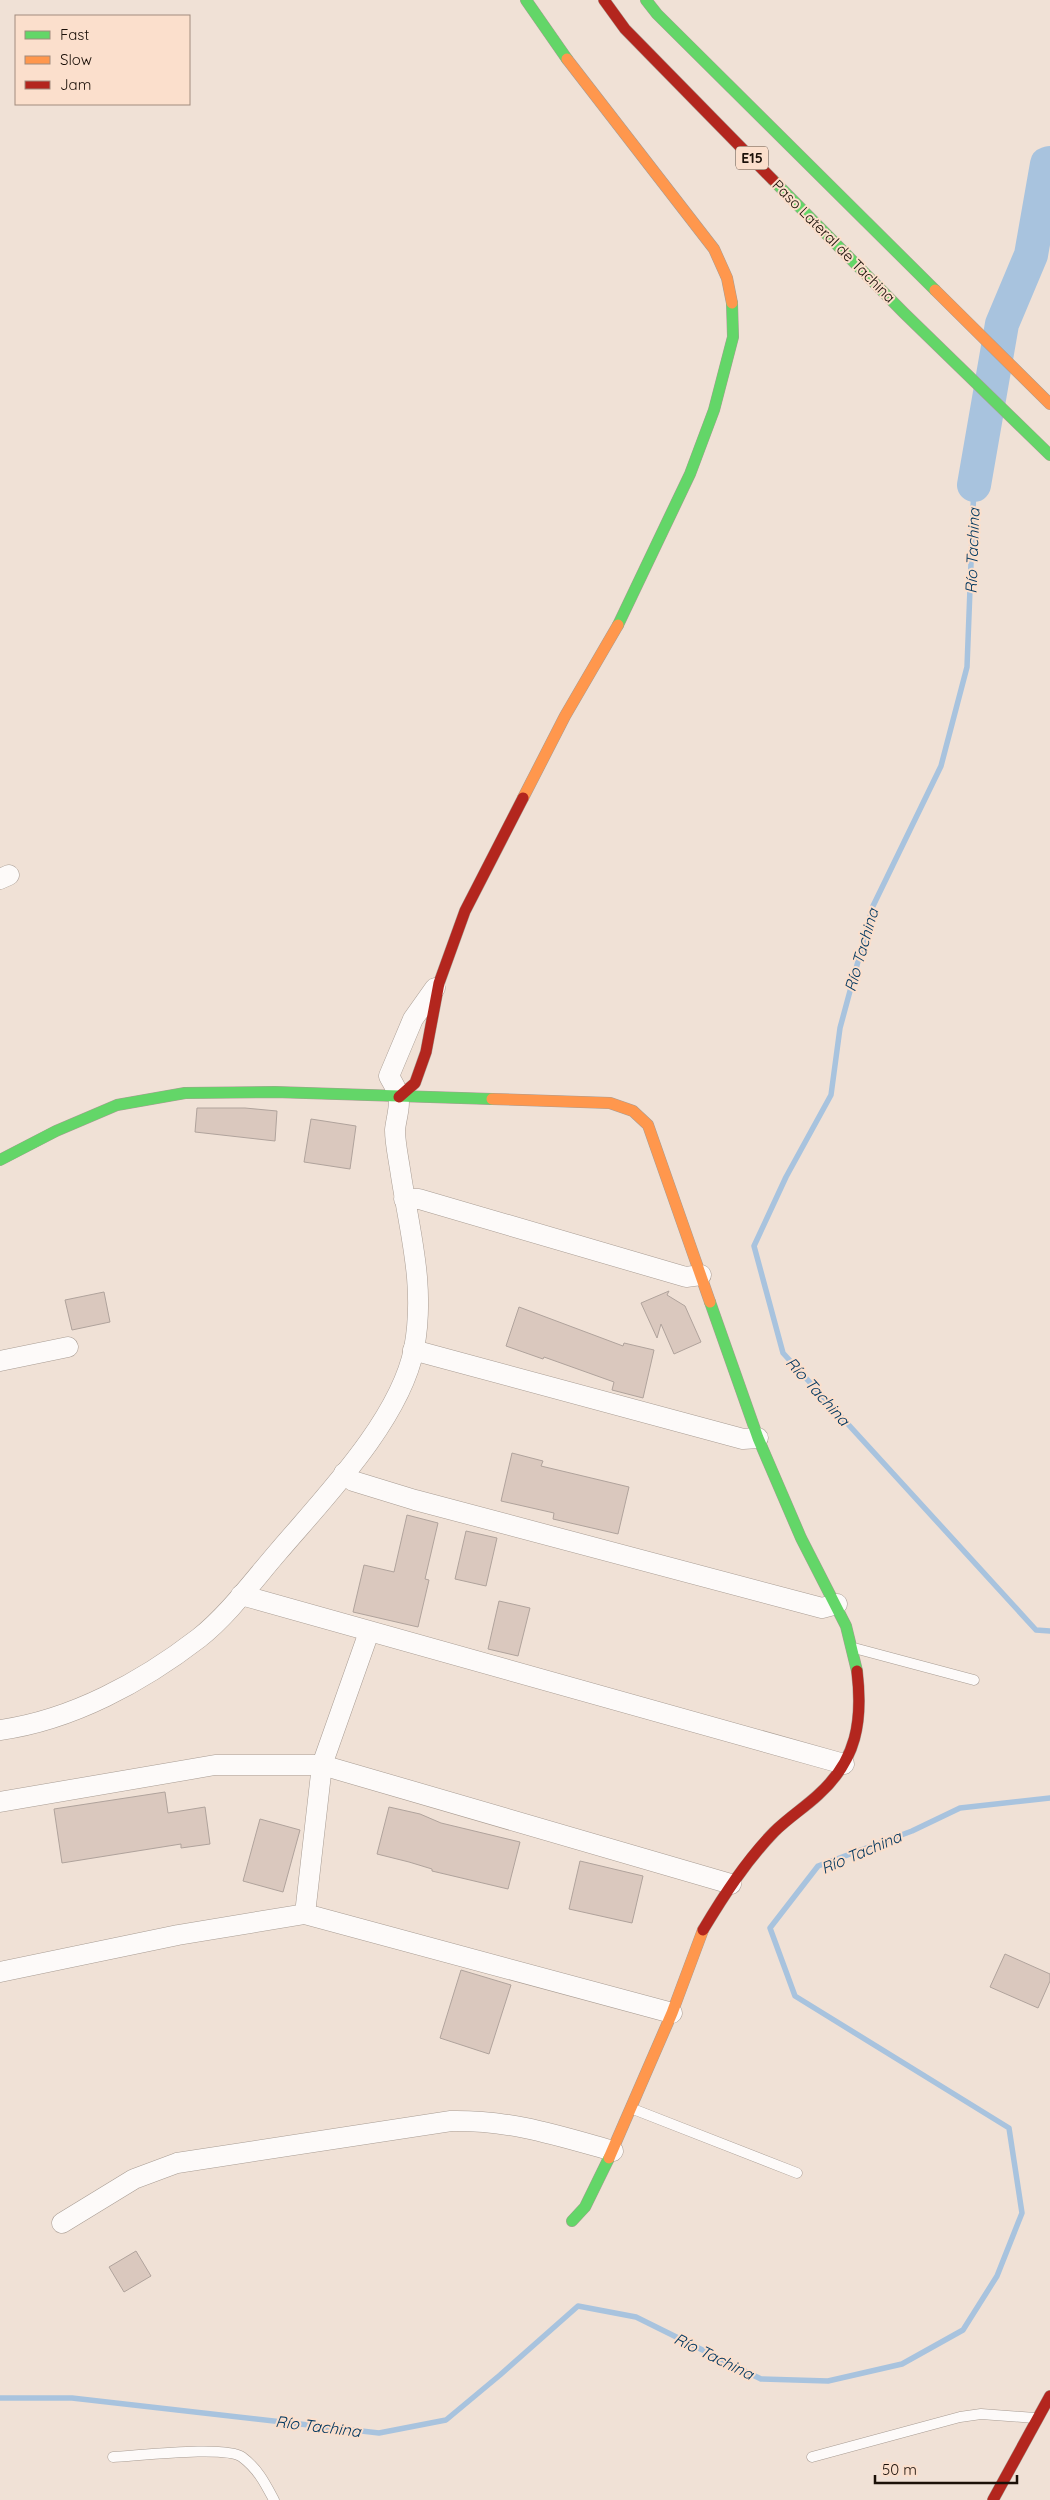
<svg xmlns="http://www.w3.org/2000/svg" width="1050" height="2500" font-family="Quicksand,sans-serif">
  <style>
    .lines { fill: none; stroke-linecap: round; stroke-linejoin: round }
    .stream { stroke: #a8c3de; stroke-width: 5.5 }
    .river { stroke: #a8c3de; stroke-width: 34 }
    .building { fill: #dac8be; stroke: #b0a39c }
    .lane-casing { stroke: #a89c93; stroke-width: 11 }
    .street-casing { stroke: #a89c93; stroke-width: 21 }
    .fast-casing { stroke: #a89c93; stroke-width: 12 }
    .slow-casing { stroke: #a89c93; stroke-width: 12 }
    .jam-casing { stroke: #a89c93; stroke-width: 12 }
    .lane { stroke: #fdfaf9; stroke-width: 10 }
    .street { stroke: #fdfaf9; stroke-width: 20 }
    .fast { stroke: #63d668; stroke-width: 11 }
    .slow { stroke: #ff974d; stroke-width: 11 }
    .jam { stroke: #b3261e; stroke-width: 11 }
    .labels { text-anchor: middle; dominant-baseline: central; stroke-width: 4; stroke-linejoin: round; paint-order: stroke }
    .shield { fill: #fbdfcc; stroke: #5e4e43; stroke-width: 1 }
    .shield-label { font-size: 14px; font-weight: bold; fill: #1b1008 }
    .street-label { font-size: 15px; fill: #1b1008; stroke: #fbdfcc }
    .water-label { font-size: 16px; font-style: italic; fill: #033860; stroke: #fbdfcc }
  </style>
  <rect width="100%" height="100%" fill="#f0e1d6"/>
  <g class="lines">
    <g class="stream">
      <polyline points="974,485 967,667 941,766 873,906 840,1028 831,1095 786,1177 754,1246 783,1353 1036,1630 1050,1631"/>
      <polyline points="0,2398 72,2398 379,2433 446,2420 500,2375 578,2306 636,2317 761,2379 828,2381 902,2364 963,2330 997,2276 1022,2213 1009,2128 795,1996 770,1928 818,1866 912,1831 960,1808 1050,1798"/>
    </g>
    <polyline class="river" points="974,485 1002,324 1031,255 1047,164 1050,163"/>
  </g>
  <g class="building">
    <polygon points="197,1108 245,1108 277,1111 275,1141 195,1132"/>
    <polygon points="311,1119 356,1126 350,1169 304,1162"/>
    <polygon points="669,1291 667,1295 685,1306 701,1342 674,1354 661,1324 657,1338 641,1303"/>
    <polygon points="104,1292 110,1322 72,1330 65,1300"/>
    <polygon points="519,1307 623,1346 624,1343 654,1350 643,1398 612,1390 614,1382 544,1357 543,1359 506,1346"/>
    <polygon points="512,1453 543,1461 541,1466 629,1487 618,1534 553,1519 554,1513 501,1501"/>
    <polygon points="407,1515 438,1523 425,1579 429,1580 418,1627 353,1612 364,1565 394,1572"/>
    <polygon points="466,1531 497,1538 486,1586 455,1579"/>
    <polygon points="499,1601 530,1608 518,1656 488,1649"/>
    <polygon points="165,1792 168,1813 205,1807 210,1844 181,1848 181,1844 62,1863 54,1809"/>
    <polygon points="389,1807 420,1814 441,1823 520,1842 508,1889 432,1871 432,1869 409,1862 377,1854"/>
    <polygon points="260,1819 300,1830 283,1892 243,1881"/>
    <polygon points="580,1861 643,1876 632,1923 569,1909"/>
    <polygon points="1005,1954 1050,1974 1050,1981 1038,2008 990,1987"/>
    <polygon points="461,1970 511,1985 489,2054 440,2038"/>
    <polygon points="136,2251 151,2276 124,2292 109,2267"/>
  </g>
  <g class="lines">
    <defs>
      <g id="lane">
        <polyline points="854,1648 974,1680"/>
        <polyline points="633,2109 797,2173"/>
        <path d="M113 2457C137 2456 226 2445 242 2457 258 2469 265 2483 274 2500"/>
        <polyline points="812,2457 960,2417 981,2414 1035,2418"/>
      </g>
      <g id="street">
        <polyline points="0,879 9,875"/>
        <polyline points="404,1199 419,1199 686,1277 701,1275"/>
        <polyline points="413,1350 743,1439 758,1438"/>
        <polyline points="0,1361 68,1347"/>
        <polyline points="344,1473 353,1481 415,1500 822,1608 837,1604"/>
        <polyline points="241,1595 844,1764"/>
        <polyline points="369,1632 322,1765 305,1914 672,2013"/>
        <path d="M0 1730C72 1720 142 1682 199 1638 228 1615 253 1581 278 1552 324 1498 400 1420 414 1349 426 1285 409 1230 400 1169 398 1156 395 1142 395 1130 396 1119 401 1105 398 1095 397 1089 392 1082 389 1076L413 1019 435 988"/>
        <polyline points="0,1802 215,1765 322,1765 731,1884"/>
        <polyline points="0,1972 178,1935 305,1914"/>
        <path d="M62 2223 134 2179 177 2163 451 2121C511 2120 556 2135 613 2151"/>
      </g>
      <g id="fast">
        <polyline points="526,0 567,59"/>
        <polyline points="646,0 657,14 935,290"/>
        <polyline points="773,180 904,313 1050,455"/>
        <polyline points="618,625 690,474 714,410 733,337 732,303"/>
        <polyline points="0,1160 56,1131 117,1105 185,1093 275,1092 492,1099"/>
        <polyline points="710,1302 758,1438 801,1538 846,1626 857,1671"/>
        <polyline points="572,2221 585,2207 609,2158"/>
      </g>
      <g id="slow">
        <polyline points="567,59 714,249 727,278 732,303"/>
        <polyline points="935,290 1050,404"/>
        <polyline points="523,798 565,716 618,625"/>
        <polyline points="492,1099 610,1103 633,1111 648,1125 710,1302"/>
        <polyline points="609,2158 672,2013 703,1930"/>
      </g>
      <g id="jam">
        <polyline points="604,0 625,29 773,180"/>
        <polyline points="399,1097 415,1083 426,1052 439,983 465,911 523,798"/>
        <path d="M703 1930C724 1895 746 1861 774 1832 788 1818 804 1808 818 1795 857 1760 863 1721 857 1671"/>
        <polyline points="993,2500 1050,2396"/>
      </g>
    </defs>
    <use href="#lane" class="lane-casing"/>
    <use href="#street" class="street-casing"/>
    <use href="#fast" class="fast-casing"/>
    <use href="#slow" class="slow-casing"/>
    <use href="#jam" class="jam-casing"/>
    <use href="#lane" class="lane"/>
    <use href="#street" class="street"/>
    <use href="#fast" class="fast"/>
    <use href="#slow" class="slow"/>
    <use href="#jam" class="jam"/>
  </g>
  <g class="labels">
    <rect class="shield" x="736" y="146.5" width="32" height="23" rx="4"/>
    <g class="shield-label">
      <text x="752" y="158">E15</text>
    </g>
    <g class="street-label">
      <text transform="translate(834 241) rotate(45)">Paso Lateral de Tachina</text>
    </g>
    <g class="water-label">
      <text transform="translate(972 551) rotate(-88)">Río Tachina</text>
      <text transform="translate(861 950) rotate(-74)">Río Tachina</text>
      <text transform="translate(818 1391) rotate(48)">Río Tachina</text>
      <text transform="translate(861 1852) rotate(-23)">Río Tachina</text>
      <text transform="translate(714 2356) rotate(26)">Río Tachina</text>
      <text transform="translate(318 2426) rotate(7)">Río Tachina</text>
    </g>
  </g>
  <rect x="15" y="15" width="175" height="90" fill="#fbdfcc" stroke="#a18c7e"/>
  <rect x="25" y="31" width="25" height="8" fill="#63d668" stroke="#a18c7e"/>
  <text x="60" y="40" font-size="15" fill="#1b1008">Fast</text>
  <rect x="25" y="56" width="25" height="8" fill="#ff974d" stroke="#a18c7e"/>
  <text x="60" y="65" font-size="15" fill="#1b1008">Slow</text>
  <rect x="25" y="81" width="25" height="8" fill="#b3261e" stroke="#a18c7e"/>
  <text x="60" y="90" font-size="15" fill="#1b1008">Jam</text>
  <path d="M875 2475v8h142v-8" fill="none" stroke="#1b1008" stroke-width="2.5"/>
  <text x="882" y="2475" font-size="15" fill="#1b1008" stroke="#fbdfcc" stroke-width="4" paint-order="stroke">50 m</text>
</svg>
